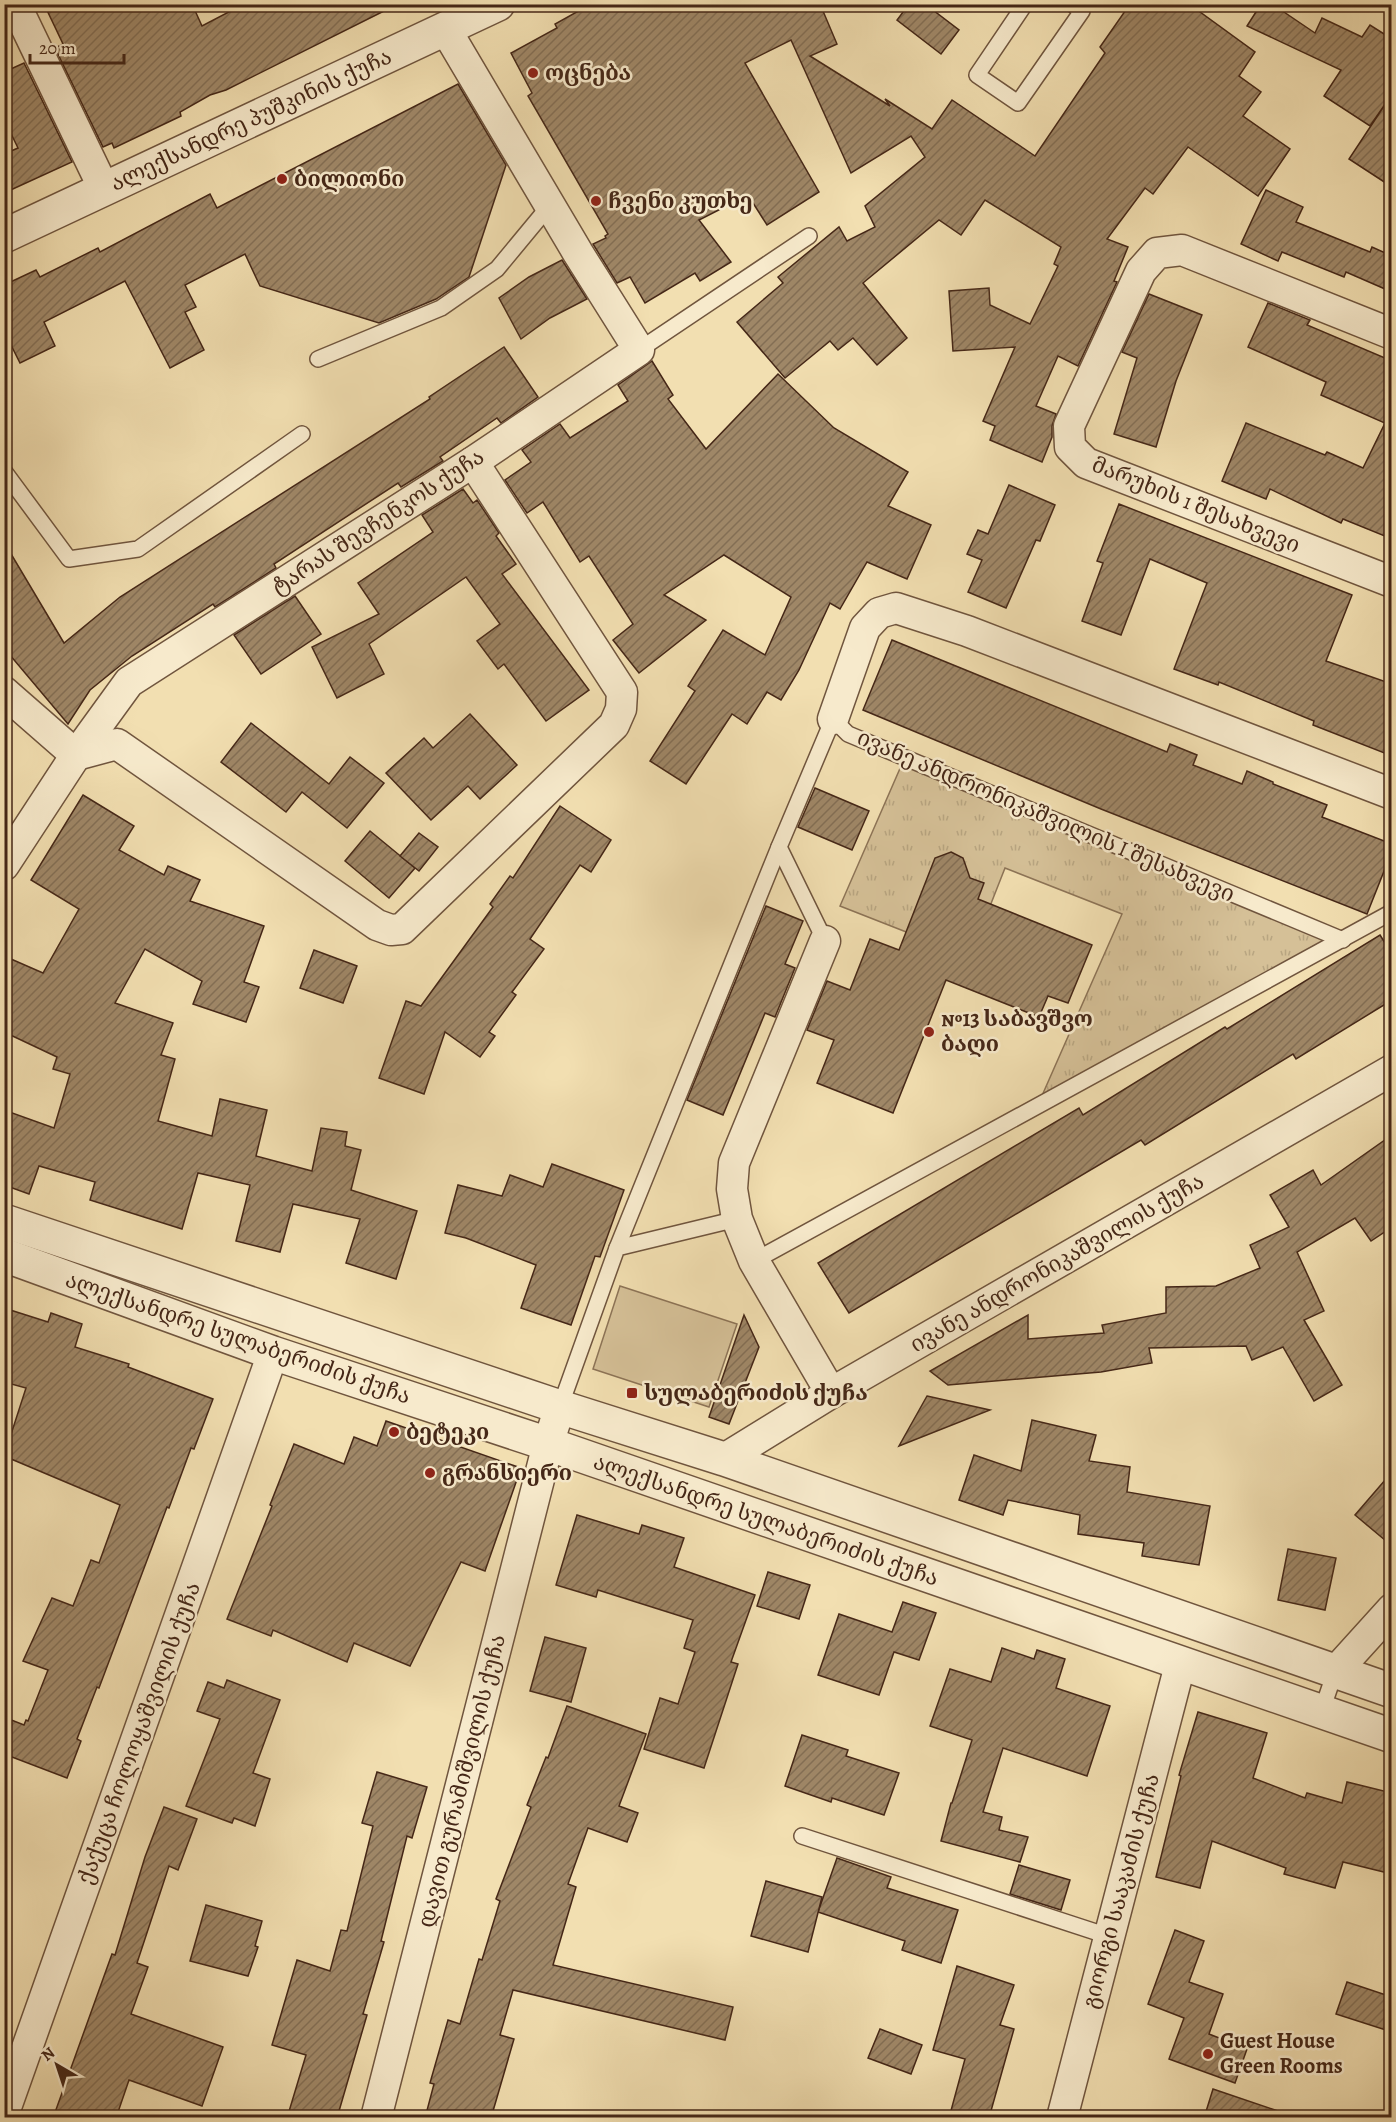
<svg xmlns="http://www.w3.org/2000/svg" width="1396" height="2122" font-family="Alegreya,'Noto Serif Georgian',serif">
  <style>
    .grass { fill: #d5c097; stroke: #8d7457; stroke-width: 1.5 }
    .park { fill: url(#park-tufts); stroke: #8d7457; stroke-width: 1.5 }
    .building { fill: url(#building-hatch); stroke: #452717; stroke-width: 1.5 }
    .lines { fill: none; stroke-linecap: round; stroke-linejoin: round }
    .service-casing { stroke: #70553e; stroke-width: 18 }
    .minor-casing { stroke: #70553e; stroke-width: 33 }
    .tertiary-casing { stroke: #70553e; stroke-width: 36 }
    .service { stroke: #f7eacc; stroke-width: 15 }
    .minor { stroke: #f7eacc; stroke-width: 30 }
    .tertiary { stroke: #f7eacc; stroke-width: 33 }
    .poi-dot { fill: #8f2418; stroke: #f7eacc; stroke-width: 2 }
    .labels { text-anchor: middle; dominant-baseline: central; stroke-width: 5; stroke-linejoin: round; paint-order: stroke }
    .poi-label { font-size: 22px; font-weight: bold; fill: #452717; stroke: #f7eacc; text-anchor: start }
    .street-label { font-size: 22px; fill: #452717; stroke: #f7eacc }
  </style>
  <defs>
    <pattern id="park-tufts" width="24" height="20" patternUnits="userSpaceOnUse" patternTransform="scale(1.5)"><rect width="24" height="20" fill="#d5c097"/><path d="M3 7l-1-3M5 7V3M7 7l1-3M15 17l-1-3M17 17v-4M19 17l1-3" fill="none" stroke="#b8a581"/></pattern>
    <pattern id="building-hatch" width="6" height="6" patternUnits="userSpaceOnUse" patternTransform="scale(1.5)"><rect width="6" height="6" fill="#9f8767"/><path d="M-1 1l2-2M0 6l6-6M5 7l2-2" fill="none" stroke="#836e54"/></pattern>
  </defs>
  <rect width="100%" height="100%" fill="#f2dfb1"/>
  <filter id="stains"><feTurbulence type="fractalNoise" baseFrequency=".00333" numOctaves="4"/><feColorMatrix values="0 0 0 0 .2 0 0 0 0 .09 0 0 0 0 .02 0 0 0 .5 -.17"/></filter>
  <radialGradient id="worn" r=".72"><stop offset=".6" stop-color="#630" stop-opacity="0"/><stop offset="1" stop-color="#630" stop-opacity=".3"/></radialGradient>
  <polygon class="grass" points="620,1286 737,1324 709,1407 593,1369"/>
  <polygon class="park" points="905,757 1343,940 1037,1107 1122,914 1005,868 970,957 840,906"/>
  <g class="building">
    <polygon points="44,4 192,4 202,26 244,4 398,4 226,90 210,95 180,112 181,116 114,148 112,143 103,147 55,48 63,44"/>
    <polygon points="591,4 820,4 837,44 810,56 890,106 885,99 932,129 952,100 1035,156 1105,53 1100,47 1130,4 1189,4 1255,52 1239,76 1261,92 1243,116 1290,149 1258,196 1188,147 1153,194 1145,188 1107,239 1128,247 1114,281 1117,282 1078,366 1058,356 1036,406 1056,414 1052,426 1052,437 1042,462 990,440 995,426 983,421 1015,347 953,351 949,291 989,288 990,305 1030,324 1058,266 1054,264 1061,247 985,200 961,235 939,220 863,283 907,338 877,365 853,338 838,350 830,341 785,378 737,322 783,283 778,277 839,227 847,241 875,227 865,206 925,157 911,136 851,173 791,40 745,63 819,192 767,225 748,195 699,220 731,262 700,281 695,273 645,303 630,277 617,283 593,244 606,238 605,236 608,234 528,96 532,93 511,53 557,28 555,24"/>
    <polygon points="909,4 925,4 959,30 941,54 897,20"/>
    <polygon points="1261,4 1272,4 1315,33 1322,18 1362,37 1370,25 1392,39 1392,187 1349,159 1388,100 1370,126 1324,96 1341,70 1247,26"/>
    <polygon points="24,63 72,162 4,193 4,154 18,148 4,119 4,72"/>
    <polygon points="458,84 506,165 469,277 436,299 379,323 260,286 245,254 185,285 196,307 185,312 204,350 170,368 125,281 44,322 55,346 20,363 4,331 4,285 36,270 40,277 98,248 100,252 210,194 217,208"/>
    <polygon points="1266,190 1303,207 1296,222 1370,252 1372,247 1392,256 1392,292 1346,272 1344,277 1282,252 1278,261 1241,244"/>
    <polygon points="562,260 587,299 550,318 521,339 499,298 529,277"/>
    <polygon points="1149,294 1202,315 1176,381 1156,447 1114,434 1137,358 1122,352"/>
    <polygon points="1268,303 1310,320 1307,325 1392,361 1392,539 1343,519 1341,523 1270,489 1266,499 1222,481 1246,423 1325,455 1327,452 1363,468 1385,423 1321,395 1326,382 1248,347"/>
    <polygon points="504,347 538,397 501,423 497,418 440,457 443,461 401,487 398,483 274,564 276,568 215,607 213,604 132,656 90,690 68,724 4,648 4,542 64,643 120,597 430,399 429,397"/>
    <polygon points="652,361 673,395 668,399 706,449 778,374 834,428 908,472 888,506 931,525 907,579 867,562 840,609 830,603 799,670 781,700 767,692 747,724 732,714 686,784 650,761 695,691 688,686 723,630 765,655 791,597 724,555 664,595 706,620 639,673 613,640 633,624 589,556 580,562 543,502 527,513 505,480 531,462 522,450 560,424 570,438 628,401 618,385"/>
    <polygon points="1009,485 1055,505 1040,541 1036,540 1006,608 968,592 982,560 967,554 978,530 988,534"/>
    <polygon points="463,489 473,503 477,500 499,533 496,536 516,564 502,574 589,690 546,721 504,664 498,669 477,641 500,624 466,577 369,644 384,674 337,698 312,647 379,614 358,583 433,532 422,515"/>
    <polygon points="1119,504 1352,595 1326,661 1392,684 1392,756 1313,725 1314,721 1219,682 1218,685 1174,669 1207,583 1150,559 1121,635 1082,621 1103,563 1097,561"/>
    <polygon points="295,596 321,634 261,674 234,635"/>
    <polygon points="892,640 1167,752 1170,744 1197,755 1193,765 1242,784 1247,771 1273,782 1273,784 1327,805 1322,817 1392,844 1392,851 1367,914 1101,809 863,710"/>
    <polygon points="470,714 517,765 480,799 468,786 431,820 386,773 424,738 433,748"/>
    <polygon points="251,723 329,784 350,757 384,783 347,828 302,792 286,812 221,762"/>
    <polygon points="815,788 869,811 852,850 798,827"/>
    <polygon points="83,795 134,826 119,850 164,875 168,866 200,880 190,901 264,926 244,982 259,987 246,1022 193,1004 202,981 145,949 115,1003 173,1023 161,1055 175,1059 158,1121 212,1136 220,1099 267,1110 256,1156 312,1171 321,1128 347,1132 345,1146 361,1150 351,1190 417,1211 396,1279 346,1263 360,1219 293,1204 280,1252 236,1241 250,1185 198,1173 182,1229 90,1200 95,1182 39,1166 29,1194 4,1185 4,1110 54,1128 70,1074 53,1069 57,1057 4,1032 4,972 11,959 43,973 79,909 31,880"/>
    <polygon points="560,806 611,840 591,872 580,865 530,939 544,949 512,992 516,995 489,1032 495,1036 480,1057 445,1032 424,1094 379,1078 406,1001 421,1006 493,907 490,904 510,876 513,878"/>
    <polygon points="370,831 415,868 389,898 345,861"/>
    <polygon points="419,833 438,847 419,871 400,856"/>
    <polygon points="951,852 963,858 970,878 984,883 978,899 1092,945 1068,1003 1048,996 1039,1017 946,980 893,1113 817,1083 834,1040 807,1030 827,981 850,990 870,939 899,950 935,858"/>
    <polygon points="766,906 803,921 785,964 795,968 775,1017 765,1013 723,1115 687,1100"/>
    <polygon points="1380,935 1392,954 1392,1000 1296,1059 1293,1054 1145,1145 1141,1140 849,1313 818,1263 1079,1108 1083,1115 1225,1027 1227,1029"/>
    <polygon points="314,950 357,966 343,1003 300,988"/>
    <polygon points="1392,1135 1392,1227 1371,1241 1355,1218 1297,1252 1324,1311 1304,1320 1342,1385 1314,1401 1283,1347 1252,1360 1246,1346 1149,1348 1152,1363 1101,1372 948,1385 930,1371 1028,1315 1028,1339 1104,1333 1102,1325 1166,1313 1166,1287 1216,1286 1260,1268 1250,1245 1289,1227 1270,1195 1313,1170 1321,1185"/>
    <polygon points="552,1164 624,1190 600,1257 595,1256 571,1325 521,1308 536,1265 466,1238 445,1233 458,1185 502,1196 510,1175 543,1187"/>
    <polygon points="4,1308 48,1322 51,1313 82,1324 75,1347 129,1364 128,1367 213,1399 194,1449 191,1448 169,1508 167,1507 99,1688 97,1687 77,1739 81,1741 67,1778 4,1754 4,1717 24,1725 26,1720 28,1721 48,1670 23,1661 52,1598 73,1606 91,1560 99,1563 120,1505 4,1456 26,1388 4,1382"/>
    <polygon points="744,1315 759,1347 729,1424 709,1417"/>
    <polygon points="927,1396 990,1410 899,1446"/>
    <polygon points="1032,1420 1096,1435 1089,1461 1130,1467 1127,1492 1210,1506 1199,1565 1142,1556 1144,1543 1078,1534 1080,1515 1008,1500 1003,1515 959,1500 974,1455 1021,1471"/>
    <polygon points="386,1421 521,1468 485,1571 461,1562 410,1666 354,1643 347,1662 273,1630 271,1636 227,1619 272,1506 270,1505 294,1444 344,1464 354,1437 377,1446"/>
    <polygon points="1392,1472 1392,1546 1355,1515"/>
    <polygon points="577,1515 639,1534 642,1525 684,1538 674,1567 755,1595 731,1662 738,1664 704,1768 644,1749 660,1698 678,1704 695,1652 684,1648 693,1620 598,1590 596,1597 556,1585"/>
    <polygon points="1288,1549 1336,1558 1325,1610 1278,1600"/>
    <polygon points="768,1572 810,1585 799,1619 757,1606"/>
    <polygon points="903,1602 936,1613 919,1660 894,1652 879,1695 818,1675 839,1614 892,1632"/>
    <polygon points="545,1637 586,1648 571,1702 530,1691"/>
    <polygon points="1002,1648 1034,1659 1037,1650 1065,1659 1056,1688 1110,1706 1087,1776 1003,1748 983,1812 1002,1817 999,1830 1028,1837 1020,1862 941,1841 951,1803 952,1803 972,1740 930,1726 950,1669 991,1682"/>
    <polygon points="227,1680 280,1700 253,1773 270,1779 255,1826 234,1818 232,1823 186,1806 220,1719 197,1711 208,1682 224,1688"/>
    <polygon points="567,1706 646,1734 619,1806 638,1813 627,1842 588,1828 568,1884 576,1887 553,1965 733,2007 725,2040 513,1990 500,2035 514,2039 491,2118 425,2118 434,2084 430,2083 448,2020 460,2024 479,1959 482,1960 500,1901 496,1899 531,1807 527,1805 546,1757 548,1758"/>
    <polygon points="1198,1712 1267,1733 1253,1778 1305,1798 1307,1793 1342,1803 1347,1782 1392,1793 1392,1874 1343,1862 1335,1888 1284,1874 1286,1868 1212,1841 1200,1888 1156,1877 1181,1776 1179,1775"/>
    <polygon points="802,1735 848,1750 846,1756 899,1773 884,1815 832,1798 831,1802 785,1786"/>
    <polygon points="377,1772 427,1787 412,1838 407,1836 381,1941 384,1942 363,2014 367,2015 337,2118 287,2118 306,2055 272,2045 297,1960 330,1971 341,1930 347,1931 373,1826 362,1823"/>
    <polygon points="164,1807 197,1819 178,1870 169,1866 137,1963 148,1967 131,2014 223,2047 202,2106 129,2080 116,2118 53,2118 112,1954 115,1955 145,1857"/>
    <polygon points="837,1858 891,1877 887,1888 958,1910 941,1963 902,1950 905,1941 818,1912"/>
    <polygon points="1019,1865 1070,1880 1061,1910 1010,1894"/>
    <polygon points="766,1881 822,1897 808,1952 751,1936"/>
    <polygon points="206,1905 262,1921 255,1946 258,1947 248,1976 190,1961"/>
    <polygon points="1175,1930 1204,1941 1189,1982 1223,1994 1209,2034 1247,2049 1235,2083 1169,2059 1184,2018 1148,2004"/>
    <polygon points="957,1966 1014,1985 1000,2025 1014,2029 989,2118 949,2118 965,2059 933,2050"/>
    <polygon points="1347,1982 1392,1997 1392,2032 1336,2014"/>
    <polygon points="880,2029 922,2045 911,2074 868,2058"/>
    <polygon points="1213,2089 1284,2113 1283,2118 1204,2118"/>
  </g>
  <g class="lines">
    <defs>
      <g id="service">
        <polyline points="1025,4 977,75 1018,103 1082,11 1072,4"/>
        <polyline points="639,350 809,236"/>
        <polyline points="318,359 441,308 497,269 550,205"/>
        <polyline points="4,471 69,559 138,549 302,434"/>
        <polyline points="825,941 779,847 833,719 848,734 1343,940"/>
        <polyline points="617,1248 779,847"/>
        <polyline points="754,1261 1392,912"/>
        <polyline points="560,1407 617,1248 737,1219"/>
        <polyline points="1321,1713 1335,1672"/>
        <polyline points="802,1836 1108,1936"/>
      </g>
      <g id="minor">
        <polyline points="15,4 104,189"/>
        <polyline points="1392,334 1182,250 1157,253 1141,271 1069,426 1070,447 1086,463 1392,582"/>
        <polyline points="4,692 76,755 117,744 377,925 391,930 402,929 614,725 621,709 622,692 473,462"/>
        <polyline points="833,719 865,628 879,613 896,608 967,631 1392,794"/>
        <polyline points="4,865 76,755 129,682 473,462 639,350 578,253 446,30"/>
        <polyline points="825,941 734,1163 732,1189 737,1219 754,1261 831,1393"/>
        <polyline points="724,1459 831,1393 1392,1070"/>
        <polyline points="1335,1672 1392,1609"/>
        <polyline points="4,2113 273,1353"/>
        <polyline points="376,2118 548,1444 560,1407"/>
        <polyline points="1062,2118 1180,1665"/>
      </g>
      <g id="tertiary">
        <polyline points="4,236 498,4"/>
        <polyline points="4,1221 560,1407 724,1459 1392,1691"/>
        <polyline points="4,1255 273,1353 548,1444 1392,1736"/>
      </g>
    </defs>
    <use href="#service" class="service-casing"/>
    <use href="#minor" class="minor-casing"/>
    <use href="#tertiary" class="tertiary-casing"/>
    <use href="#service" class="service"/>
    <use href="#minor" class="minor"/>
    <use href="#tertiary" class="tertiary"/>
  </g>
  <g class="poi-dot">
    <circle cx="533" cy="73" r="6"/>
    <circle cx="282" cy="179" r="6"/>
    <circle cx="596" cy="201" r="6"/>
    <circle cx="929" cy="1032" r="6"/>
    <rect x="626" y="1387" width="12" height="12" rx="3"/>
    <circle cx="394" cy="1432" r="6"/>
    <circle cx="430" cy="1473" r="6"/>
    <circle cx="1208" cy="2054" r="6"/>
  </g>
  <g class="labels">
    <g class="poi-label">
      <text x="545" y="73">ოცნება</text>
      <text x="294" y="179">ბილიონი</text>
      <text x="608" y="201">ჩვენი კუთხე</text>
      <text x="941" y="1019">№13 საბავშვო<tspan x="941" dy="25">ბაღი</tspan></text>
      <text x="644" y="1393">სულაბერიძის ქუჩა</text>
      <text x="406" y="1432">ბეტეკი</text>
      <text x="442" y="1473">გრანსიერი</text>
      <text x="1220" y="2041">Guest House<tspan x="1220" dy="25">Green Rooms</tspan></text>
    </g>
    <g class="street-label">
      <text transform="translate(251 120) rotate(-25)">ალექსანდრე პუშკინის ქუჩა</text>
      <text transform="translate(1196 505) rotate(22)">მარუხის 1 შესახვევი</text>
      <text transform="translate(378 522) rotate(-33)">ტარას შევჩენკოს ქუჩა</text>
      <text transform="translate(1046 816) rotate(23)">ივანე ანდრონიკაშვილის I შესახვევი</text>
      <text transform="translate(1057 1263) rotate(-30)">ივანე ანდრონიკაშვილის ქუჩა</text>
      <text transform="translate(238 1338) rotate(19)">ალექსანდრე სულაბერიძის ქუჩა</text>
      <text transform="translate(766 1520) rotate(19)">ალექსანდრე სულაბერიძის ქუჩა</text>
      <text transform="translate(139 1733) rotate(-70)">ქაქუცა ჩოლოყაშვილის ქუჩა</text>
      <text transform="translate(462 1781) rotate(-76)">დავით გურამიშვილის ქუჩა</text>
      <text transform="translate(1121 1891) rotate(-75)">გიორგი სააკაძის ქუჩა</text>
    </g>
  </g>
  <rect width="1396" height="2122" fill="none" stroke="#f2dfb1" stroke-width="24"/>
  <rect x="6" y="6" width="1384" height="2110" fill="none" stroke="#452717" stroke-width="3"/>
  <rect x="12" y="12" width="1372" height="2098" fill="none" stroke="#452717" stroke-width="1.5"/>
  <g transform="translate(57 2065) rotate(321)" stroke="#f7eacc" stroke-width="4.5" paint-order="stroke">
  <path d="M0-4.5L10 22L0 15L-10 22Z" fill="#452717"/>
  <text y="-9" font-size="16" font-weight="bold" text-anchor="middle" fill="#452717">N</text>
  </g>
  <path d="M30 54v9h94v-9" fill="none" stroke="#452717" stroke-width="3"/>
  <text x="39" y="54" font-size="18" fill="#452717" stroke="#f7eacc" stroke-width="4.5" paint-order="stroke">20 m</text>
  <rect width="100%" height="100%" filter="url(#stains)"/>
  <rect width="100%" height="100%" fill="url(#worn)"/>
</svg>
